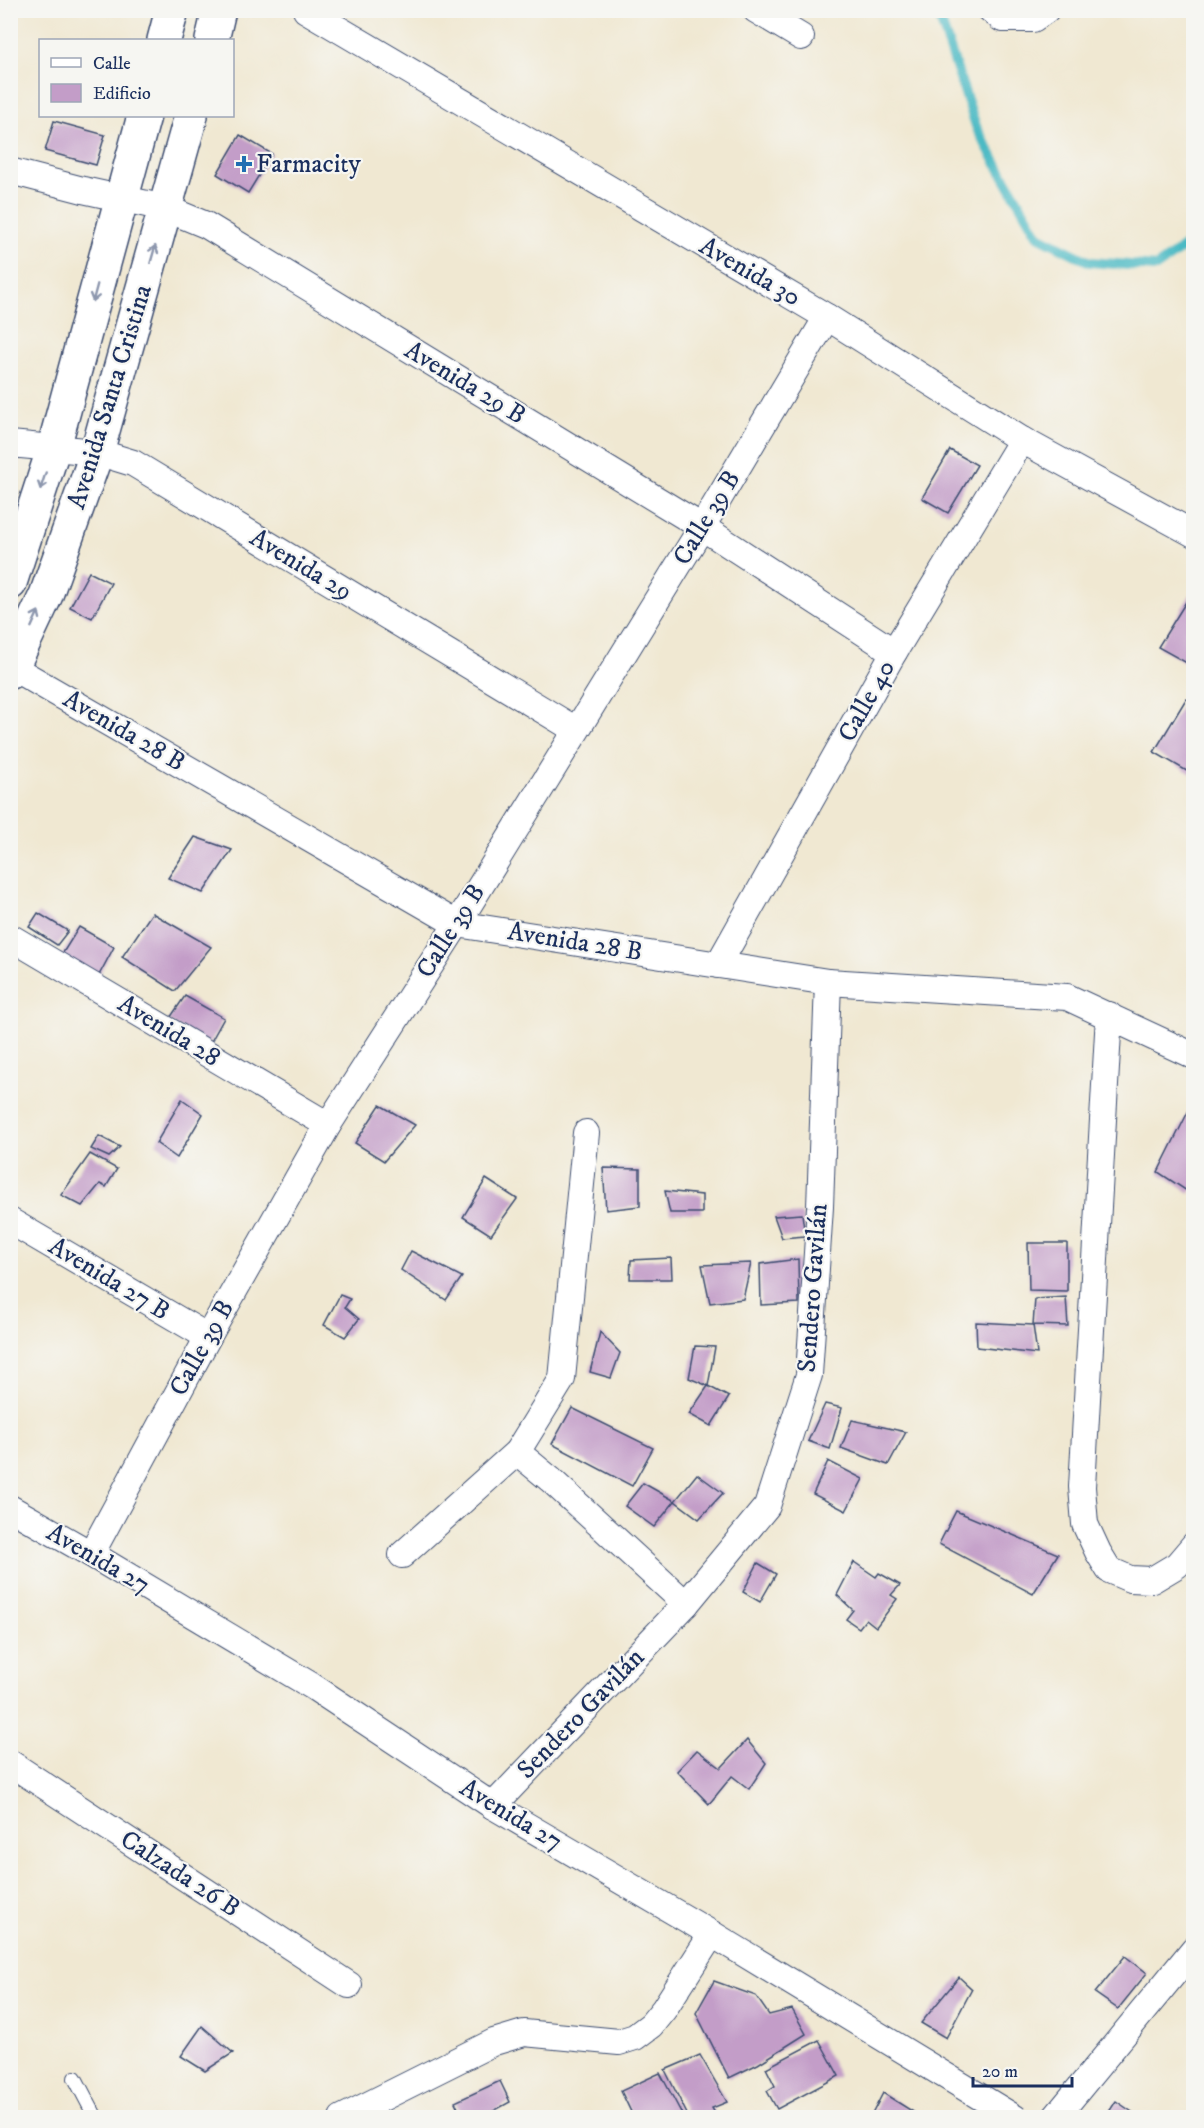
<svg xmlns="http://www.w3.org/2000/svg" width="1204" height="2128" font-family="'IM FELL DW Pica',serif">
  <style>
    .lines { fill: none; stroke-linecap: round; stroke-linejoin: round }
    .stream { stroke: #4cbac4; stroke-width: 10 }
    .building { fill: #c39dc8 }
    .lane-casing { stroke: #3b4b6f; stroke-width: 16 }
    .street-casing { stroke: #3b4b6f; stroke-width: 28 }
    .secondary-casing { stroke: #3b4b6f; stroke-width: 36 }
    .lane { stroke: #fff; stroke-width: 14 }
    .street { stroke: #fff; stroke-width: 26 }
    .secondary { stroke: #fff; stroke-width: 33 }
    .oneway { stroke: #8d97ae }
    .poi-dot { fill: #1f6fb2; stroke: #f6f6f2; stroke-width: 2 }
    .labels { text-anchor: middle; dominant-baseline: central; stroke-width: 4.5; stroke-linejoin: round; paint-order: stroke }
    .poi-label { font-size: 26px; fill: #1b2f5e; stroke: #f6f6f2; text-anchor: start }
    .street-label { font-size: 26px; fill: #1b2f5e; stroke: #f6f6f2 }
  </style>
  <rect width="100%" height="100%" fill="#f6f6f2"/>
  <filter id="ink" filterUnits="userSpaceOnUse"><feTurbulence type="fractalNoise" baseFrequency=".0167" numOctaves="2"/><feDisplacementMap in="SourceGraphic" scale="12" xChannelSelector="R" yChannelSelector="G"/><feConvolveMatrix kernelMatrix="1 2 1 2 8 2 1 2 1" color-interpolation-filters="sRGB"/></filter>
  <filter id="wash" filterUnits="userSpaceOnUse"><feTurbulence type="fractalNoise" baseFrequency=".008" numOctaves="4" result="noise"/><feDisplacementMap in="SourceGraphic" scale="24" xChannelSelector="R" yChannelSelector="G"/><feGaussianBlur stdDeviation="1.35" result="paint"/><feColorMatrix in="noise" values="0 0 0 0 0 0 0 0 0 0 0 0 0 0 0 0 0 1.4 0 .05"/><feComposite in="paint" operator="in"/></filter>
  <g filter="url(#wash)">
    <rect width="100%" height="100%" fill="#f0e8d2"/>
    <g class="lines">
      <polyline class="stream" points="937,10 977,129 1038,236 1090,262 1156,267 1194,240"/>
    </g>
    <g id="blocks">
      <g class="building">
        <polygon points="54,121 105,135 96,165 45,151"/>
        <polygon points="240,135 272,154 248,193 217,174"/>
        <polygon points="950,450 977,465 948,513 922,498"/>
        <polygon points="89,572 111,583 92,618 70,607"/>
        <polygon points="1194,589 1194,667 1158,647"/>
        <polygon points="1186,699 1194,703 1194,772 1192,774 1154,752"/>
        <polygon points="195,837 232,850 203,893 168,878"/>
        <polygon points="38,913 68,931 57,945 29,927"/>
        <polygon points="152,913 211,947 175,991 122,957"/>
        <polygon points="79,927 114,947 98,977 59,959"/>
        <polygon points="185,996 224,1018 209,1045 168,1021"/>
        <polygon points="182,1099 203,1114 177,1158 156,1143"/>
        <polygon points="380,1105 415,1125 384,1161 355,1143"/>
        <polygon points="1190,1108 1194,1109 1194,1187 1190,1193 1158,1172"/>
        <polygon points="99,1136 120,1147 109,1157 91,1149"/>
        <polygon points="90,1154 117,1169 106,1187 100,1184 82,1206 61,1195"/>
        <polygon points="603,1168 640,1169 640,1206 606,1210"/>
        <polygon points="486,1179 517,1199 491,1235 463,1217"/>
        <polygon points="665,1191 702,1195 702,1213 670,1213"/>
        <polygon points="802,1214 805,1236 782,1238 774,1216"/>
        <polygon points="1028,1243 1067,1243 1067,1291 1029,1290"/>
        <polygon points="411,1251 462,1277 446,1300 401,1270"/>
        <polygon points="671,1258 672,1279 630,1279 631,1260"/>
        <polygon points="798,1259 799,1303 761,1305 760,1264"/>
        <polygon points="751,1263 743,1299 710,1303 702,1265"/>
        <polygon points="340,1295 350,1299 345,1307 359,1319 345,1337 324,1325"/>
        <polygon points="1066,1297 1068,1326 1033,1325 1037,1354 977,1347 976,1322 1033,1325 1035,1299"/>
        <polygon points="600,1332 620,1353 611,1378 590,1372"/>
        <polygon points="695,1346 715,1347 708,1386 689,1378"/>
        <polygon points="708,1386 729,1397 711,1426 689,1414"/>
        <polygon points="825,1404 842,1408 830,1449 808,1441"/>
        <polygon points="572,1408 653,1448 632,1486 552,1444"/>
        <polygon points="852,1420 906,1432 888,1465 841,1448"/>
        <polygon points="828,1461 863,1479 846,1511 813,1494"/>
        <polygon points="697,1474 723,1493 699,1519 675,1501"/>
        <polygon points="643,1483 675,1501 654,1527 625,1506"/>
        <polygon points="956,1511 1058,1554 1033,1594 939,1544"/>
        <polygon points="854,1562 876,1577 879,1573 900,1585 891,1595 897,1599 876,1627 866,1619 859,1628 846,1619 853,1610 837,1595"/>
        <polygon points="758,1563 776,1574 760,1602 743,1592"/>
        <polygon points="747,1740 766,1763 749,1789 732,1776 709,1804 677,1771 697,1750 721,1768"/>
        <polygon points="1125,1956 1147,1973 1118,2009 1095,1993"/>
        <polygon points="959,1977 972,1989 946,2038 921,2023"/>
        <polygon points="714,1981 756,1996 769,2015 792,2009 806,2034 758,2064 729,2078 696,2013"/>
        <polygon points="202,2026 233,2053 205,2071 181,2056"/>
        <polygon points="819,2040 839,2076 777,2109 767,2091 775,2086 766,2068"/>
        <polygon points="700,2055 727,2102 712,2108 718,2118 689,2118 665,2070"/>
        <polygon points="660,2073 684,2118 634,2118 621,2091"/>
        <polygon points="500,2081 510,2102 481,2118 463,2118 455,2102"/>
        <polygon points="883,2093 915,2113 912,2118 870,2118"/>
        <polygon points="1116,2101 1141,2118 1105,2118"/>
      </g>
    </g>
  </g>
  <g filter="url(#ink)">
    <use href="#blocks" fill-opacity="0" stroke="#3b4b6f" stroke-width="1.5"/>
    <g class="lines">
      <defs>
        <polyline id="lane" points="75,2078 96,2118"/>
        <g id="street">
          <polyline points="306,10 827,317 1022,440 1194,534"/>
          <polyline points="756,10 801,37"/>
          <polyline points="991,10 1002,19 1033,19 1046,10"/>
          <polyline points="10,171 83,190 165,208 206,225 702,527 894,652"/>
          <polyline points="10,444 97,452 133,463 576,730"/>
          <polyline points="10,666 457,924 828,982 1067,997 1194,1056"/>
          <polyline points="10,937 328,1125"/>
          <polyline points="718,965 894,652 1022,440"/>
          <polyline points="1109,1015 1082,1487 1085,1524 1098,1552 1109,1570 1130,1579 1152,1580 1177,1565 1194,1545"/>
          <polyline points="10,1221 208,1337"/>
          <polyline points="517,1452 551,1480 686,1604"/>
          <polyline points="10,1508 91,1554 312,1686 493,1806 712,1934 1015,2118"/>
          <polyline points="91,1554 208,1337 328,1125 457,924 702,527 827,317"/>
          <polyline points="402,1555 517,1452 562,1379 586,1133"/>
          <polyline points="10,1763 349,1985"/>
          <polyline points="493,1806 686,1604 767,1506 809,1375 820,1207 828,982"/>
          <polyline points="342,2118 494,2042 524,2033 619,2042 635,2037 651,2025 664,2009 712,1934"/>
          <polyline points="1055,2118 1194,1949"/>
        </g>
        <g id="secondary">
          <polyline points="164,40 172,10"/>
          <polyline points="212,40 219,10"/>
          <polyline points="10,583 54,447 144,116"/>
          <polyline points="10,672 46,595 97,452 191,116"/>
        </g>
      </defs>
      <use href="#lane" class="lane-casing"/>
      <use href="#street" class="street-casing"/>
      <use href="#secondary" class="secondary-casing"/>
      <use href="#lane" class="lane"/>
      <use href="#street" class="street"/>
      <use href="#secondary" class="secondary"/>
    </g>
    <defs><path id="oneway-shaft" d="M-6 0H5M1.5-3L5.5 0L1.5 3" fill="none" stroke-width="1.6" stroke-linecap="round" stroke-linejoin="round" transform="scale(1.5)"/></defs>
    <g class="oneway">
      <use href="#oneway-shaft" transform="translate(153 254) rotate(-74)"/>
      <use href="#oneway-shaft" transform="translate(95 293) rotate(105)"/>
      <use href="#oneway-shaft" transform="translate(43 481) rotate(108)"/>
      <use href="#oneway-shaft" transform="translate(35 619) rotate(-66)"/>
    </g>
  </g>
  <path class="poi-dot" d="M241 155h6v6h6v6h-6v6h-6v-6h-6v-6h6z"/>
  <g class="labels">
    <g class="poi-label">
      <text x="256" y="164">Farmacity</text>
    </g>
    <g class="street-label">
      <text transform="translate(750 272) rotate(30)">Avenida 30</text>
      <text transform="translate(465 383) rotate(31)">Avenida 29 B</text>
      <text transform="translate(110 397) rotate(-73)">Avenida Santa Cristina</text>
      <text transform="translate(707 518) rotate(-59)">Calle 39 B</text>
      <text transform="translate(301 565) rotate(31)">Avenida 29</text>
      <text transform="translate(867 701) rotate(-61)">Calle 40</text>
      <text transform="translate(124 731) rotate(30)">Avenida 28 B</text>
      <text transform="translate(451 931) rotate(-58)">Calle 39 B</text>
      <text transform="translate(575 942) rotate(9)">Avenida 28 B</text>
      <text transform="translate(169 1031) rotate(31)">Avenida 28</text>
      <text transform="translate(109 1279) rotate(31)">Avenida 27 B</text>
      <text transform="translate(813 1288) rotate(-86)">Sendero Gavilán</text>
      <text transform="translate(202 1348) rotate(-61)">Calle 39 B</text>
      <text transform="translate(98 1559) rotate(30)">Avenida 27</text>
      <text transform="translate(581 1714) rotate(-46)">Sendero Gavilán</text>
      <text transform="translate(511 1815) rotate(31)">Avenida 27</text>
      <text transform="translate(180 1874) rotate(33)">Calzada 26 B</text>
    </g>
  </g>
  <rect width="1204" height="2128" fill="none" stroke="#f6f6f2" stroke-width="36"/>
  <rect x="39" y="39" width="195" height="78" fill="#f6f6f2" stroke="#9ea6b7" stroke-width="1.5"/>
  <rect x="51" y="58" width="30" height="9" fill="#ffffff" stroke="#9ea6b7" stroke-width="1.5"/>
  <text x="93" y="69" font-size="18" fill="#1b2f5e">Calle</text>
  <rect x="51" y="84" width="30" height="18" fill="#c39dc8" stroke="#9ea6b7" stroke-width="1.5"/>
  <text x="93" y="99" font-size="18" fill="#1b2f5e">Edificio</text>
  <path d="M973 2077v9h99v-9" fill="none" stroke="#1b2f5e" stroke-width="3"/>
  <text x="982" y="2077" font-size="18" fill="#1b2f5e" stroke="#f6f6f2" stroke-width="4.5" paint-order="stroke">20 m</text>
</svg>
